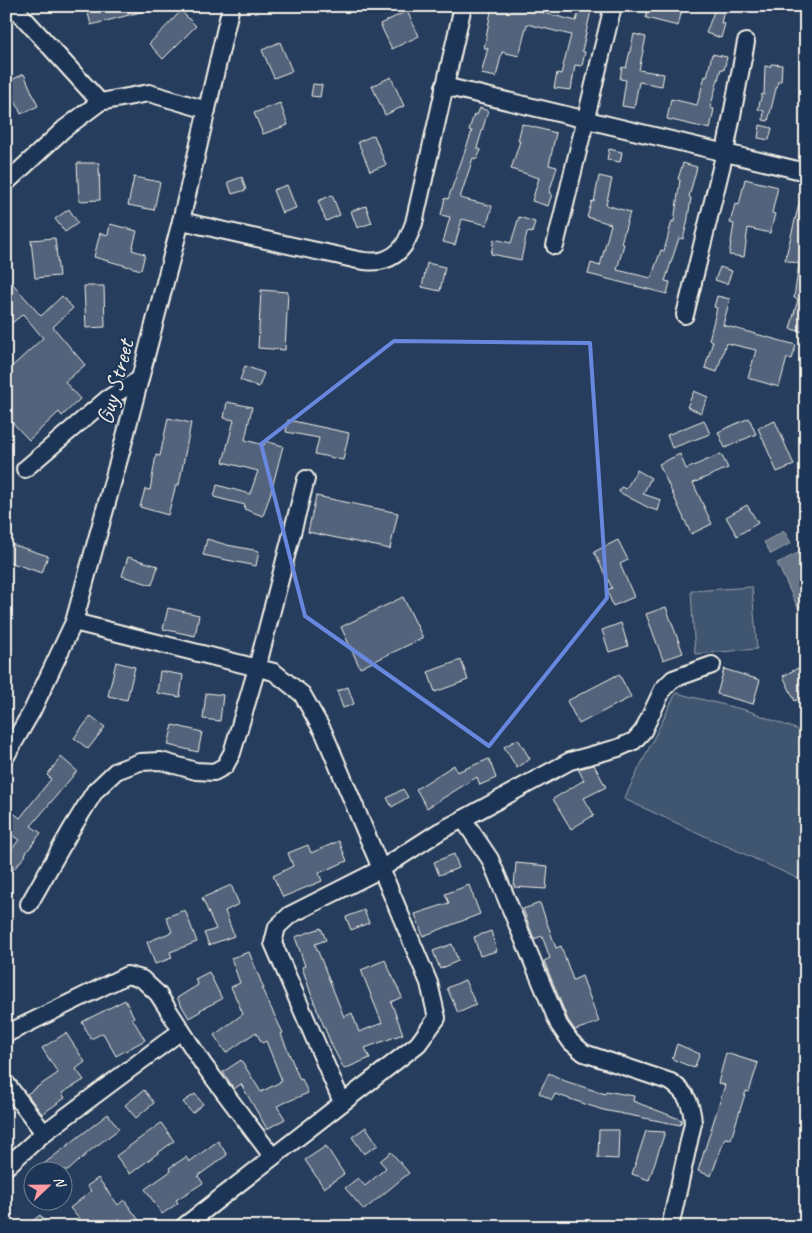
<svg xmlns="http://www.w3.org/2000/svg" width="812" height="1233" font-family="Caveat,sans-serif">
  <style>
    .green { fill: #40546f; stroke: #9aa2ac }
    .water { fill: #677588; stroke: #9fa7ae }
    .building { fill: #52647b; stroke: #f4f1e8 }
    .lines { fill: none; stroke-linecap: round; stroke-linejoin: round }
    .minor-casing { stroke: #f4f1e8; stroke-width: 20 }
    .minor { stroke: #1d3557; stroke-width: 16 }
    .marked { fill: none; stroke: #6887de; stroke-width: 4; stroke-linejoin: round }
    .labels { text-anchor: middle; dominant-baseline: central; stroke-width: 4; stroke-linejoin: round; paint-order: stroke }
    .street-label { font-size: 24px; fill: #f4f1e8; stroke: #1d3557 }
  </style>
  <rect width="100%" height="100%" fill="#263d5d"/>
  <filter id="ink" filterUnits="userSpaceOnUse"><feTurbulence type="fractalNoise" baseFrequency=".02" numOctaves="2"/><feDisplacementMap in="SourceGraphic" scale="10" xChannelSelector="R" yChannelSelector="G"/><feConvolveMatrix kernelMatrix="1 2 1 2 8 2 1 2 1" color-interpolation-filters="sRGB"/></filter>
  <g filter="url(#ink)">
    <g class="green">
      <polygon points="752,587 757,649 695,654 691,591"/>
      <polygon points="676,693 749,711 806,733 806,869 801,880 624,799"/>
    </g>
    <g class="water">
      <polygon points="784,531 791,543 771,554 764,542"/>
      <polygon points="798,553 806,569 806,604 798,608 777,563"/>
    </g>
    <g class="building">
      <polygon points="98,6 148,6 148,10 91,25 87,9"/>
      <polygon points="492,6 517,6 576,21 580,6 592,6 582,51 585,52 582,66 575,65 571,90 554,88 557,73 561,74 571,35 527,24 519,56 502,52 496,77 481,74 488,48 484,48"/>
      <polygon points="648,6 667,9 667,6 683,6 678,26 646,18"/>
      <polygon points="716,6 725,6 721,23 725,24 721,38 706,33"/>
      <polygon points="181,11 196,26 163,59 149,44"/>
      <polygon points="407,11 419,36 392,49 380,24"/>
      <polygon points="634,34 646,37 639,70 664,74 662,86 639,82 634,108 622,106 626,80 620,79 622,67 626,68"/>
      <polygon points="280,42 292,71 274,78 262,50"/>
      <polygon points="712,54 727,57 724,70 721,69 710,108 714,109 710,129 667,119 671,99 697,105 705,76 707,77"/>
      <polygon points="771,64 782,65 781,81 778,81 768,121 763,120 764,111 758,109 762,94 764,95 765,66 770,67"/>
      <polygon points="24,74 38,106 21,114 7,82"/>
      <polygon points="391,77 404,106 385,115 372,86"/>
      <polygon points="313,84 322,85 320,97 311,96"/>
      <polygon points="280,103 288,125 263,134 254,113"/>
      <polygon points="480,108 488,111 477,148 481,150 477,159 473,158 460,198 492,206 487,225 462,219 455,245 443,242 450,217 441,215 445,198 448,199 472,131 469,130 474,114 477,115"/>
      <polygon points="522,124 556,133 549,165 557,167 549,193 552,194 548,206 532,201 539,178 511,169 520,141 518,141"/>
      <polygon points="760,125 772,128 769,140 758,138"/>
      <polygon points="374,135 386,165 370,171 358,142"/>
      <polygon points="609,149 622,152 620,162 607,160"/>
      <polygon points="77,163 99,163 100,200 79,201"/>
      <polygon points="683,163 697,167 689,197 691,198 687,224 683,239 679,238 665,281 670,282 667,294 588,274 591,263 600,266 611,224 587,217 592,201 594,202 599,176 612,179 606,205 630,212 621,243 624,244 617,270 651,278 661,250 664,251 672,221 674,222 680,180 678,179"/>
      <polygon points="134,177 160,182 154,210 128,205"/>
      <polygon points="242,177 246,190 232,194 228,182"/>
      <polygon points="745,179 778,187 772,213 775,214 770,233 748,228 744,257 729,255 734,224 730,223 735,204 739,205"/>
      <polygon points="287,185 296,208 282,213 273,190"/>
      <polygon points="802,192 806,193 806,323 804,332 790,329 798,299 794,298 799,264 785,260"/>
      <polygon points="332,195 340,215 326,221 318,201"/>
      <polygon points="366,206 372,223 357,228 351,211"/>
      <polygon points="69,209 78,223 65,232 55,219"/>
      <polygon points="519,217 535,222 532,233 527,232 521,260 491,254 494,239 511,243"/>
      <polygon points="110,224 137,231 132,250 145,254 141,270 94,257 100,233 108,235"/>
      <polygon points="55,238 59,276 35,278 31,240"/>
      <polygon points="427,263 445,267 440,291 422,287"/>
      <polygon points="720,267 732,271 727,284 715,280"/>
      <polygon points="6,276 41,316 62,296 73,308 53,327 85,365 65,382 80,399 62,416 59,412 29,440 6,416 6,372 43,338 23,314 6,328"/>
      <polygon points="84,286 104,286 105,327 86,328"/>
      <polygon points="261,290 288,292 285,350 258,348"/>
      <polygon points="717,296 730,299 723,325 796,345 792,359 787,358 779,387 748,378 756,350 726,343 717,372 705,368 713,341 709,340 717,308 714,307"/>
      <polygon points="245,366 264,373 259,387 240,380"/>
      <polygon points="694,391 708,397 701,413 687,407"/>
      <polygon points="227,402 252,407 245,440 264,445 265,441 283,446 271,492 263,516 244,509 245,505 214,497 217,485 250,494 258,471 223,462 234,420 224,418"/>
      <polygon points="168,418 191,423 179,485 176,485 168,515 140,507 145,489 150,490 156,455 160,456"/>
      <polygon points="749,418 756,434 725,448 718,432"/>
      <polygon points="288,420 349,433 343,460 315,454 319,438 286,432"/>
      <polygon points="704,420 710,434 672,448 667,435"/>
      <polygon points="775,421 794,465 777,472 758,428"/>
      <polygon points="680,454 686,469 721,454 728,468 693,483 712,524 691,534 659,464"/>
      <polygon points="637,470 651,478 643,494 661,500 658,511 649,508 619,492 621,487 626,489"/>
      <polygon points="316,496 398,513 390,549 308,532"/>
      <polygon points="747,505 758,523 737,536 726,517"/>
      <polygon points="207,539 227,545 259,551 256,566 203,555"/>
      <polygon points="618,540 628,560 620,564 634,597 613,606 607,590 612,588 594,552"/>
      <polygon points="8,543 48,556 42,573 6,561 6,549"/>
      <polygon points="128,557 158,566 152,585 122,576"/>
      <polygon points="403,597 423,638 360,668 341,627"/>
      <polygon points="666,607 683,653 663,660 646,614"/>
      <polygon points="168,608 199,615 195,636 163,629"/>
      <polygon points="621,623 628,646 609,652 602,630"/>
      <polygon points="461,660 468,680 435,692 428,672"/>
      <polygon points="116,662 135,667 127,700 108,696"/>
      <polygon points="798,668 806,685 806,695 795,701 783,676"/>
      <polygon points="724,669 760,680 753,704 717,694"/>
      <polygon points="160,671 183,675 180,697 157,693"/>
      <polygon points="619,674 631,697 579,724 567,701"/>
      <polygon points="348,687 354,704 343,708 337,691"/>
      <polygon points="206,693 223,695 220,721 203,719"/>
      <polygon points="91,716 105,727 88,749 74,738"/>
      <polygon points="173,725 202,732 198,752 168,745"/>
      <polygon points="518,739 530,759 517,768 504,747"/>
      <polygon points="61,757 77,771 31,826 41,833 25,854 26,855 6,878 6,856 19,840 6,831 6,820 12,812 20,818 51,779 47,775"/>
      <polygon points="489,759 496,778 480,785 477,777 427,808 416,789 454,765 457,772"/>
      <polygon points="594,765 606,787 584,798 594,815 571,829 553,799 584,780 578,769"/>
      <polygon points="403,789 408,797 392,807 387,798"/>
      <polygon points="339,841 347,861 319,873 322,881 283,897 273,876 293,866 288,853 308,845 311,853"/>
      <polygon points="454,854 459,868 439,875 434,862"/>
      <polygon points="516,863 548,866 546,889 514,887"/>
      <polygon points="231,885 239,904 225,911 234,936 209,945 204,933 216,929 202,898"/>
      <polygon points="469,885 480,914 423,936 415,914 449,903 445,894"/>
      <polygon points="540,903 556,948 561,946 573,980 582,976 599,1022 575,1030 568,1020 544,961 550,958 542,936 534,939 523,909"/>
      <polygon points="185,910 197,942 170,952 172,958 155,964 147,942 172,932 166,917"/>
      <polygon points="364,910 369,923 351,930 346,917"/>
      <polygon points="321,928 326,940 315,944 344,1017 352,1013 359,1032 382,1023 361,970 385,960 402,997 391,1002 403,1034 365,1048 370,1058 344,1069 332,1046 312,997 302,967 305,966 295,937"/>
      <polygon points="491,931 497,951 480,956 474,937"/>
      <polygon points="452,944 458,961 440,969 433,951"/>
      <polygon points="249,952 264,989 262,989 283,1033 281,1034 300,1080 302,1079 308,1093 277,1106 285,1119 267,1129 241,1084 234,1089 223,1072 241,1060 261,1092 282,1081 266,1041 262,1043 256,1032 226,1053 214,1035 243,1014 231,987 240,983 231,958"/>
      <polygon points="209,972 222,999 200,1010 201,1011 189,1018 177,998 198,985 195,979"/>
      <polygon points="465,980 476,1005 458,1013 447,988"/>
      <polygon points="125,1000 134,1017 132,1018 145,1040 116,1056 103,1033 91,1039 82,1022"/>
      <polygon points="66,1033 85,1062 76,1069 84,1080 62,1093 65,1098 42,1114 27,1094 58,1073 42,1048"/>
      <polygon points="677,1044 700,1054 694,1068 672,1059"/>
      <polygon points="726,1053 758,1063 749,1092 746,1091 731,1139 725,1138 711,1176 698,1171 725,1085 718,1083"/>
      <polygon points="549,1073 565,1081 605,1094 606,1091 634,1096 633,1101 682,1120 680,1125 603,1110 555,1094 552,1100 539,1093"/>
      <polygon points="144,1090 154,1103 136,1118 125,1105"/>
      <polygon points="195,1094 203,1104 192,1113 183,1102"/>
      <polygon points="108,1114 119,1129 91,1150 69,1170 36,1170"/>
      <polygon points="161,1123 174,1141 130,1174 116,1156"/>
      <polygon points="366,1127 378,1145 364,1154 352,1137"/>
      <polygon points="599,1130 619,1130 618,1159 598,1158"/>
      <polygon points="646,1131 665,1132 649,1180 632,1174"/>
      <polygon points="218,1141 227,1155 198,1176 203,1183 176,1200 178,1203 162,1214 145,1189 171,1171 169,1168 186,1157 189,1162"/>
      <polygon points="326,1146 344,1174 324,1188 305,1160"/>
      <polygon points="391,1152 409,1173 364,1210 345,1188 358,1178 365,1186 386,1168 380,1161"/>
      <polygon points="98,1178 118,1205 124,1200 144,1227 86,1227 70,1208 91,1191 87,1186"/>
      <polygon points="40,1215 49,1227 25,1227"/>
    </g>
    <g class="lines">
      <defs>
        <g id="minor">
          <polyline points="13,6 100,102"/>
          <polyline points="444,86 806,172"/>
          <polyline points="6,183 64,129 100,102 149,93 207,110"/>
          <path d="M181 221C231 232 281 244 331 254 347 257 369 265 384 260 403 254 408 239 414 223L463 6"/>
          <polyline points="555,246 613,6"/>
          <polyline points="685,315 725,152 746,42"/>
          <polyline points="25,469 107,399 140,379"/>
          <polyline points="74,622 274,672 302,694 324,733 429,983 437,1018 418,1044 183,1227"/>
          <polyline points="6,756 32,711 74,622 122,448 181,221 231,6"/>
          <polyline points="463,819 570,761 618,748 634,741 643,731 663,689 673,679 712,665"/>
          <polyline points="29,904 71,830 95,791 116,771 140,762 161,761 196,771 214,772 225,766 232,753 257,668 306,479"/>
          <polyline points="6,1034 127,975 142,979 158,994 203,1064 272,1156"/>
          <polyline points="6,1083 44,1133"/>
          <path d="M342 1102 273 943 277 927 290 915 381 869 440 831 463 819 490 859 559 1025 571 1042 584 1053 671 1082C687 1093 692 1105 693 1123L670 1227"/>
          <polyline points="6,1167 44,1133 181,1031"/>
        </g>
      </defs>
      <use href="#minor" class="minor-casing"/>
      <use href="#minor" class="minor"/>
    </g>
  </g>
  <path class="marked" d="M394 341 590 343 607 598 489 746 305 616 261 444Z"/>
  <g class="labels">
    <g class="street-label">
      <text transform="translate(115 382) rotate(-75)">Guy Street</text>
    </g>
  </g>
  <rect width="812" height="1233" fill="none" stroke="#1d3557" stroke-width="25"/>
  <rect x="12" y="12" width="787" height="1208" fill="none" stroke="#f4f1e8" stroke-width="2" filter="url(#ink)"/>
  <g transform="translate(48 1186) rotate(68)"><circle r="24" fill="#1d3557" stroke="#738091"/>
  <path d="M0-4L9 19L0 12L-9 19Z" fill="#ff9aa2"/>
  <text y="-8" font-size="14" font-weight="bold" text-anchor="middle" fill="#f4f1e8">N</text>
  </g>
</svg>
